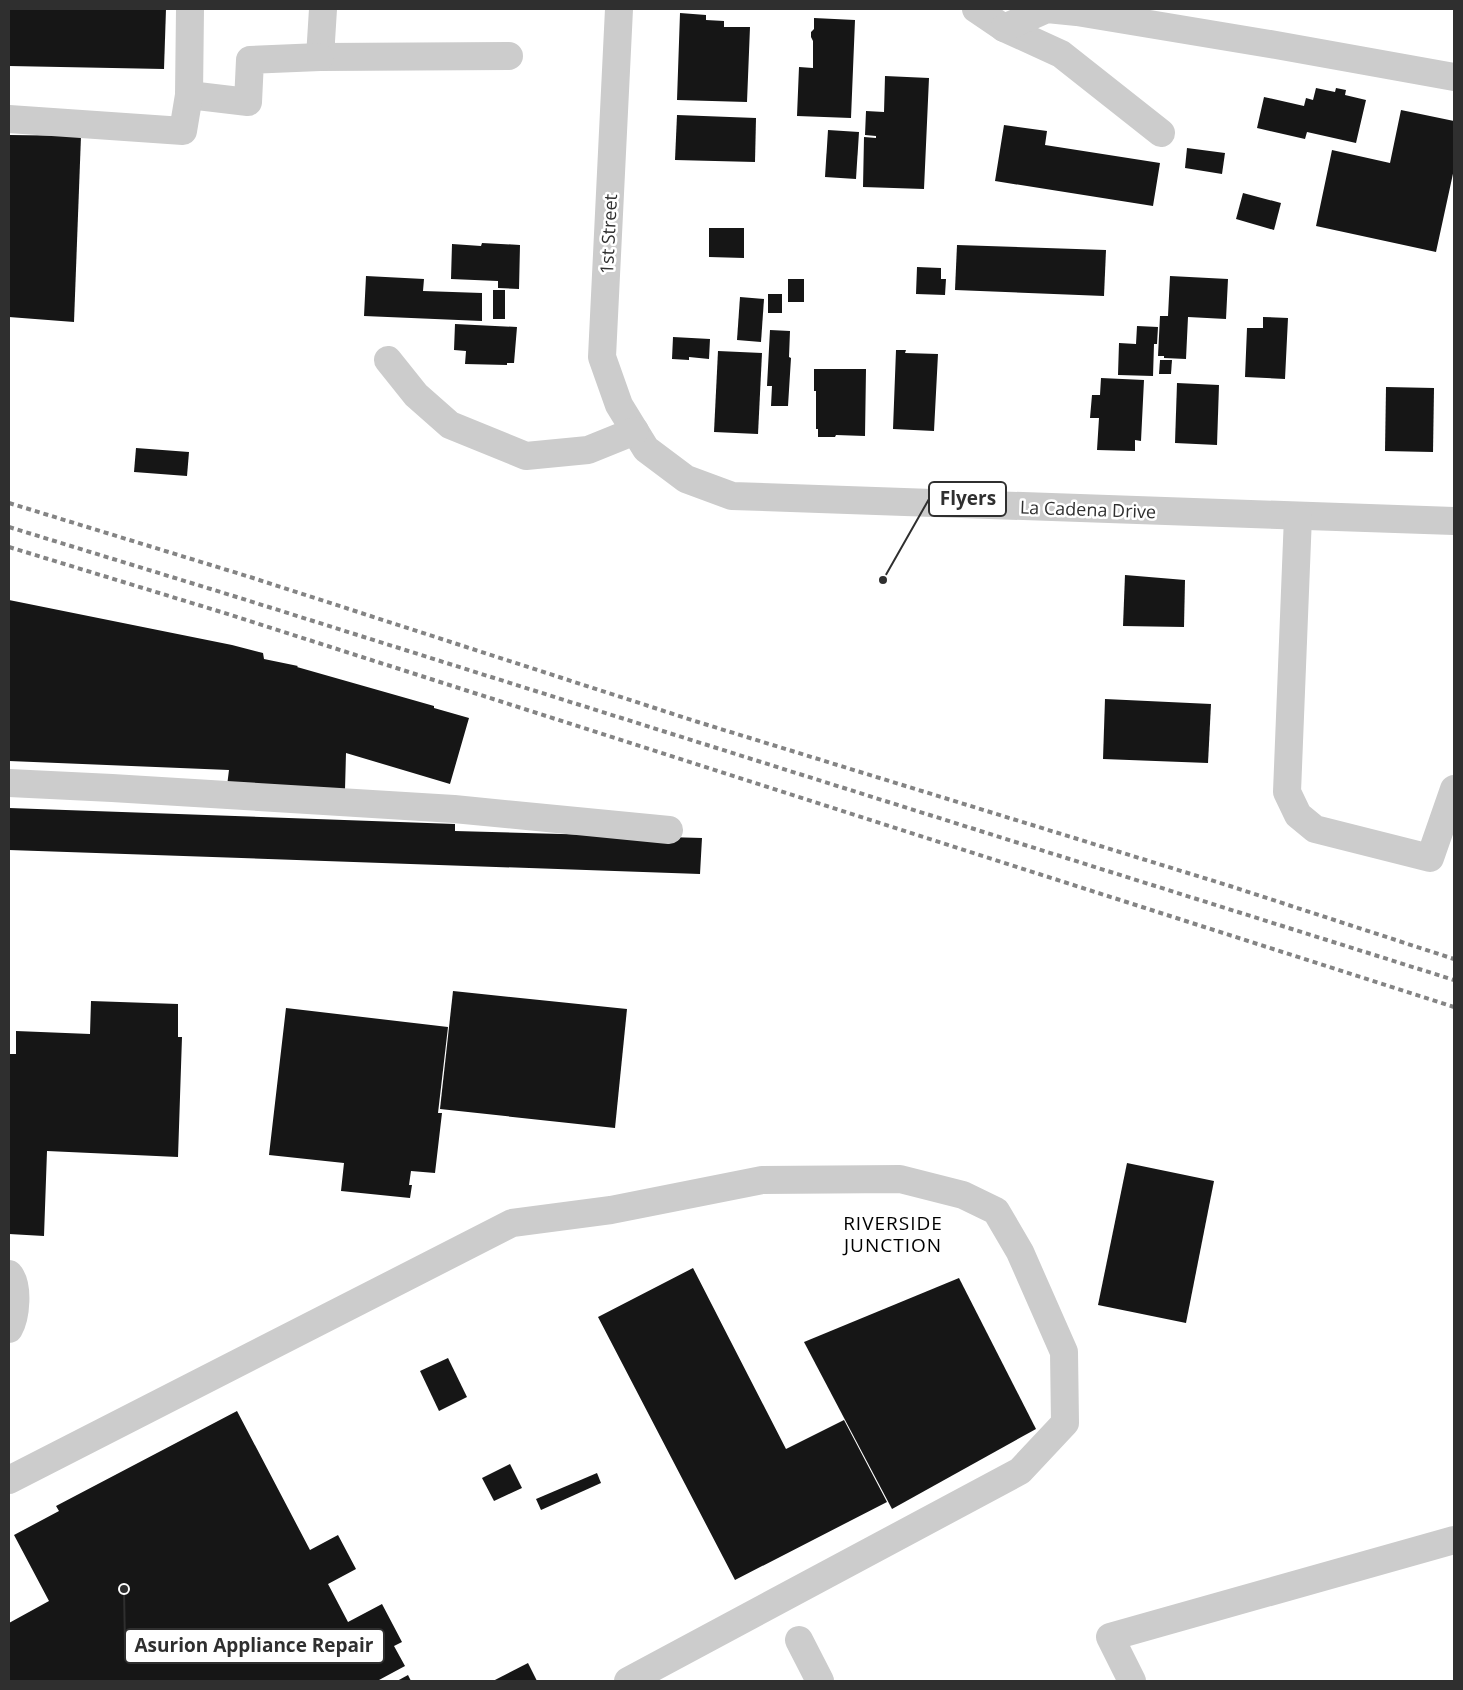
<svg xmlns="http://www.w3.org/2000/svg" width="1463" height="1690" font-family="'Open Sans',sans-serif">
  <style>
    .building { fill: #161616 }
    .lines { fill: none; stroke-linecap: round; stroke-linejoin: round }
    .minor { stroke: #ccc; stroke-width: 28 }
    .rail { stroke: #848484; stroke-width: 4; stroke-dasharray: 5 4; stroke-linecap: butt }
    .labels { text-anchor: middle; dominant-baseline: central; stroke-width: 5; stroke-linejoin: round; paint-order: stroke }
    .street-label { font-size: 18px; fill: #2f2f2f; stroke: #fff }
    .neighbourhood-label { font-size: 19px; letter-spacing: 1px; fill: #000; stroke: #fff }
    .leader { fill: none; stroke: #2f2f2f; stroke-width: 2 }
    .callout-dot { fill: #2f2f2f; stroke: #fff; stroke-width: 2 }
    .callout { fill: #fff; stroke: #2f2f2f; stroke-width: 2 }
    .callout-label { font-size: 19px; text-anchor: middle; font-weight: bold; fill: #2f2f2f }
  </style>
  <rect width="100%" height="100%" fill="#fff"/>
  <g class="building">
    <polygon points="9,9 166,9 164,69 9,66"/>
    <polygon points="680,13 706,15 706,20 724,21 724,27 750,27 747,102 677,100"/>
    <polygon points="814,18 855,20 851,118 797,116 799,67 813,68 813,41 811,37 811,32 814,29"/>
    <polygon points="885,76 929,78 924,189 863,187 864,137 876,138 876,136 865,135 866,111 884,112"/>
    <polygon points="1316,88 1335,92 1336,88 1346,90 1345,95 1366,100 1356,143 1307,132 1305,139 1257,128 1264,97 1304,106 1306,98 1313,100"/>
    <polygon points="1401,110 1454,121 1454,169 1436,252 1316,226 1332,150 1390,163"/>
    <polygon points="677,115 756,118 755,162 675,160"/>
    <polygon points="1004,125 1047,131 1045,145 1160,163 1153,206 995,181"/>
    <polygon points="828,130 859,132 856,179 825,177"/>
    <polygon points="10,135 81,136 74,322 9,317"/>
    <polygon points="1187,148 1225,153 1222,174 1185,168"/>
    <polygon points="1243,193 1281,203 1274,230 1236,219"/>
    <polygon points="709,228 744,228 744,258 709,257"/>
    <polygon points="482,243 520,245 519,289 498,288 498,281 451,279 452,244 481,246"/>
    <polygon points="957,245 1106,250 1104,296 955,290"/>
    <polygon points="917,267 941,268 941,279 946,279 945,295 916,294"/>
    <polygon points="366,276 424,279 423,291 482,293 482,321 364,316"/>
    <polygon points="1170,276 1228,279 1226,319 1188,317 1186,359 1164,358 1164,356 1158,356 1160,316 1168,316"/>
    <rect x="788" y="279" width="16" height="23"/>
    <rect x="493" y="290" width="12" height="29"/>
    <rect x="768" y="294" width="14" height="19"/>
    <polygon points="740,297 764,299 761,342 737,340"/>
    <polygon points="1263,317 1288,318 1285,379 1245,377 1247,328 1263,328"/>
    <polygon points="455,324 517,327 514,363 507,363 507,365 465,364 466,351 454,350"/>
    <polygon points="1137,326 1158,327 1157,344 1154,344 1153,376 1118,375 1119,343 1136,344"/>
    <polygon points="770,330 790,331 789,357 791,358 788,406 771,406 772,386 767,386"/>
    <polygon points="673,337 710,339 709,359 689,357 689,360 672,359"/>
    <polygon points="896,350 906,350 905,353 938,354 934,431 893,429"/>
    <polygon points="718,351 762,353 758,434 714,432"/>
    <polygon points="1160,360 1172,360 1171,374 1159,374"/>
    <polygon points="814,369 866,369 865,436 836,435 835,437 818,437 818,429 816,429 816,391 814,391"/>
    <polygon points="1101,378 1144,380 1141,441 1135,440 1135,451 1097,450 1099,418 1090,418 1092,395 1100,395"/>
    <polygon points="1177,383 1219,385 1217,445 1175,443"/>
    <polygon points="1386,387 1434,388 1433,452 1385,451"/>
    <polygon points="136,448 189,452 187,476 134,472"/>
    <polygon points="1125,575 1185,580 1184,627 1123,626"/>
    <polygon points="9,600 232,645 263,653 264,659 298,666 297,667 434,706 434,708 469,718 450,784 346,753 345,790 227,786 229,770 9,761"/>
    <polygon points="1105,699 1211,704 1208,763 1103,759"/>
    <polygon points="9,808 455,824 455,831 702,838 700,874 9,850"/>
    <polygon points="453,991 627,1009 615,1128 440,1109"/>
    <polygon points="91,1001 178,1004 178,1037 182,1037 178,1157 47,1151 44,1236 9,1234 9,1054 16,1054 16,1031 90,1034"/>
    <polygon points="286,1008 448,1027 438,1113 442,1113 435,1173 411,1171 409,1185 412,1185 410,1198 341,1191 344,1163 269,1155"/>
    <polygon points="1127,1163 1214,1181 1186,1323 1098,1305"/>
    <polygon points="693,1268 786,1449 844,1420 887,1502 735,1580 598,1317"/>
    <polygon points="959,1278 1036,1429 892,1509 804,1342"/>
    <polygon points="448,1358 467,1397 439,1411 420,1371"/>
    <polygon points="237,1411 310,1550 338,1535 356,1569 328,1584 348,1622 382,1604 402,1642 394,1646 405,1666 379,1680 379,1681 9,1681 9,1623 49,1601 14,1535 59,1511 56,1506"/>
    <polygon points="510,1464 522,1488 494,1501 482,1478"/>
    <polygon points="597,1473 601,1483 541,1510 536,1499"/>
    <polygon points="528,1663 537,1681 493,1681"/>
    <polygon points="408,1675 411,1681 397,1681"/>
  </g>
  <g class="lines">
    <g class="minor">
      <polyline points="323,9 320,57 509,56"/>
      <polyline points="619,9 602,357 619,405 646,449 686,479 732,496 1454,521"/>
      <polyline points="976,9 1004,28 1061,54 1161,133"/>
      <polyline points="1004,28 1047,9 1077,12 1276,45 1454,77"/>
      <polyline points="189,95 248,102 250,60 320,57"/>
      <polyline points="9,119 183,131 189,95 190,9"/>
      <polyline points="388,360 416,395 450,425 526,456 588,450 635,431"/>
      <polyline points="1298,516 1287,792 1298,815 1315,829 1430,858 1454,789"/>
      <polyline points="9,783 112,788 454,809 669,830"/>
      <path d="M9 1274C19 1285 16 1317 9 1329"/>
      <polyline points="9,1480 512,1223 611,1210 762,1180 900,1179 963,1195 996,1211 1020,1252 1064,1352 1065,1423 1020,1471 628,1681"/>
      <polyline points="799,1640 820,1681"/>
      <polyline points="1132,1681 1110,1637 1454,1540"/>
    </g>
    <g class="rail">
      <polyline points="9,503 250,577 698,722 1230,886 1454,959"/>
      <polyline points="9,527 240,598 1454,980"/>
      <polyline points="9,547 231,615 1454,1007"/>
    </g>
  </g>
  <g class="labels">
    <g class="street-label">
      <text transform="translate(608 234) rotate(-87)">1st Street</text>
      <text transform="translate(1088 509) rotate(2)">La Cadena Drive</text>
    </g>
    <g class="neighbourhood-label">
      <text x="893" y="1223">RIVERSIDE<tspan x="893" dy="22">JUNCTION</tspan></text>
    </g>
  </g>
  <path class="leader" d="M883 580L929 499M124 1589L125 1646"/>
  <g class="callout-dot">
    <circle cx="883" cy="580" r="5"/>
    <circle cx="124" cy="1589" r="5"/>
  </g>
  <g class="callout">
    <rect x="929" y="482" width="77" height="34" rx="5"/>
    <rect x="125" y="1629" width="259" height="34" rx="5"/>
  </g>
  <g class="callout-label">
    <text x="968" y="505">Flyers</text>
    <text x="254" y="1652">Asurion Appliance Repair</text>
  </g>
  <rect width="1463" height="1690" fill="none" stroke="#2f2f2f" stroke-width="20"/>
</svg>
